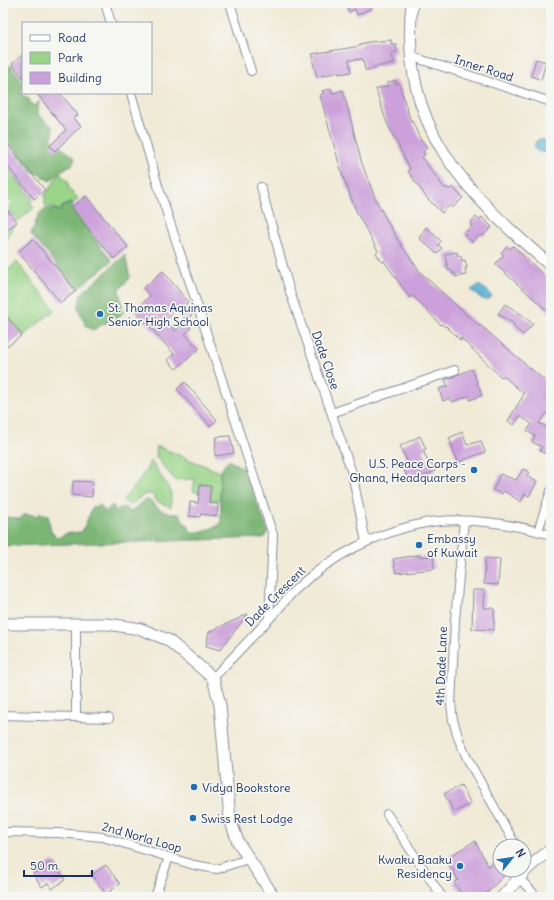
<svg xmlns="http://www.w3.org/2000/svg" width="554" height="900" font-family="Delius,sans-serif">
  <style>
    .green { fill: #9ad488; stroke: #5a8273 }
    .forest { fill: #7bb674; stroke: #4b7269 }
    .water { fill: #50aecf; stroke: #366e96 }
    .building { fill: #cca0da }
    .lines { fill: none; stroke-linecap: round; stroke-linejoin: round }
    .street-casing { stroke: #868c9a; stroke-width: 10 }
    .secondary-casing { stroke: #868c9a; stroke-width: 13 }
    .street { stroke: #fff; stroke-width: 8 }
    .secondary { stroke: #fff; stroke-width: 11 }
    .poi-dot { fill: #1f6fb2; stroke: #f6f6f2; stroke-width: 1.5 }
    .labels { text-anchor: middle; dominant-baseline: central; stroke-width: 3.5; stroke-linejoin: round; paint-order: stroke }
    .street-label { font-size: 12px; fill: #1b2f5e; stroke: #f6f6f2 }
    .poi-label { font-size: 12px; fill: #1b2f5e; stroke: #f6f6f2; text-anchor: start }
  </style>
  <rect width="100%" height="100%" fill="#f6f6f2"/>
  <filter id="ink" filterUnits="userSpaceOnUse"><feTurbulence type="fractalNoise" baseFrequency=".025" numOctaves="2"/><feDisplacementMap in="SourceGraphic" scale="8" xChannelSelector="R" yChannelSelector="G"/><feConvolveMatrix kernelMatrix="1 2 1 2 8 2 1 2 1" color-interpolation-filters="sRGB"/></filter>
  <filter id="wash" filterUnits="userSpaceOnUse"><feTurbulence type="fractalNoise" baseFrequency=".012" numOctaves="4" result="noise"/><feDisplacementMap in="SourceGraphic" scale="16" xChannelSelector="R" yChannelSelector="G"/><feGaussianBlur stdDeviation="0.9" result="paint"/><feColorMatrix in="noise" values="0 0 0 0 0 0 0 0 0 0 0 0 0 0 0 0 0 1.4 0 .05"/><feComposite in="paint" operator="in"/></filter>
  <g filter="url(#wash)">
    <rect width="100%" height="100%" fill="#f0ead6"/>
    <g class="green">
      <polygon points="3,162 33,200 30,203 34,208 18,221 8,209 12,204 7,199 3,202"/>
      <polygon points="60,173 68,181 69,189 78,198 73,204 71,202 62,207 60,211 45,205 45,195"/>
      <polygon points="15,225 6,241 3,241 3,229 6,232"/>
      <polygon points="17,262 55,310 23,336 3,311 3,274"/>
      <polygon points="157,446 220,472 220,500 210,500 211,486 200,484 199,493 193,491 195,479 175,480 156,457"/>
      <polygon points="151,461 171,491 171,507 158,502 152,494 145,494 130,505 123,500 139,481"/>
    </g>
    <g class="forest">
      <polygon points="10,65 23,81 21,95 28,98 32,105 36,106 39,101 38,115 53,127 53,134 51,139 75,158 73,164 64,169 50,181 31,170 8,141 3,145 3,125 8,123 6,106 3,103 3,72 5,73"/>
      <polygon points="71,203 73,206 71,208 112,261 77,289 31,234 39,214 45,208 60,211 62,207"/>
      <polygon points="125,255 130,278 119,290 123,312 114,323 105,323 93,330 86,326 78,308 81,294"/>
      <path d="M228 460 248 471 252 490 268 531 264 538 3 546V512H5V517L17 518 18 520 25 514 38 516 40 513 48 515 51 532 58 538 67 533 82 532 93 506 96 507 100 505 103 508 104 513 111 506H114V511L124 507 130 512 145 500 151 501C159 511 168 514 180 514L184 523 187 524 190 529V532H203L221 524 220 472Z"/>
    </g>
    <g class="water">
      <path d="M540 139 551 142V153C543 151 538 155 534 147L536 141Z"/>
      <polygon points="479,285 489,292 492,297 487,300 482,299 471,290"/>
    </g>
    <g id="blocks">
      <g class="building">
        <polygon points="345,3 370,3 372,8 357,15 355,9 349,12"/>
        <polygon points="391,40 391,44 396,44 397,52 392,53 394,64 374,67 374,69 365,70 363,59 349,60 351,72 339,74 339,72 317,77 312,58 314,57 312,54 360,46 360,44 369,42"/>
        <polygon points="23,54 23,78 12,64"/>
        <polygon points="536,59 546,62 541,80 531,76"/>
        <polygon points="395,80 396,84 399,83 411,122 412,121 421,141 422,140 427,148 423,151 425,155 422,157 445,189 447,187 449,190 452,187 463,198 452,208 450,205 442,213 426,197 408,171 410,169 386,121 376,89 388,86 387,83"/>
        <polygon points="331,89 333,93 343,90 362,164 376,200 397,239 421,273 479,326 480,325 551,386 551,409 539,423 551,429 551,450 548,455 540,451 542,447 532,442 535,436 527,431 532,424 520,416 514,425 508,421 524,394 506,378 503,376 501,377 460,337 461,341 446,326 445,327 442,324 441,325 415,298 412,296 410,298 386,264 384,261 382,262 376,253 378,251 357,213 343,177 331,135 320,95 323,94 322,91"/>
        <polygon points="36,93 60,93 78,115 73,118 81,126 55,151 50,146 66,130"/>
        <polygon points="7,143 45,190 34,199 3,161 3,146"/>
        <polygon points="86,196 128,247 114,259 71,208"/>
        <polygon points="3,205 17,222 7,230 3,225"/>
        <polygon points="476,217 479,220 482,217 492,227 483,236 481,234 472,242 464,234 472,226 470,223"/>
        <polygon points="426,227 441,241 438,245 442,248 437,254 419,238"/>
        <polygon points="33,239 76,291 61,303 18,252"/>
        <polygon points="507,246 510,249 513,246 551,282 551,314 495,264 504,255 501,253"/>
        <polygon points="457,252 458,256 461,256 462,261 465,260 467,268 465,268 466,275 455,277 455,273 452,274 451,270 448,270 445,254"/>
        <polygon points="163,271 188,302 186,304 192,315 185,319 179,309 165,320 175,331 186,323 191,329 185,334 199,349 176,369 167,360 174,354 135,310 150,296 143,288"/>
        <polygon points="505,304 521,314 533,324 523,335 513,326 514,324 498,314"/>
        <polygon points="3,312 22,335 8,346 3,340"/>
        <polygon points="472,369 482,395 470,400 469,396 452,402 450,398 443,401 439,389 448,386 445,380"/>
        <polygon points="185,382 217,420 210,426 177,389"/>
        <polygon points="462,432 467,445 481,441 485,452 458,462 449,438"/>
        <polygon points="230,436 234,453 215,456 216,437"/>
        <polygon points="420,436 426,449 423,450 429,464 432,464 435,471 410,482 402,466 408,463 400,446"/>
        <polygon points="523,469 529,472 527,476 537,482 529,496 525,494 521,502 504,491 502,494 493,490 500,474 516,480"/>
        <polygon points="73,481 93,482 92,497 72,495"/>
        <polygon points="200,485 211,486 209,503 218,504 217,516 201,514 200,517 189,516 190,502 198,503"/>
        <polygon points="419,555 419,557 433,556 434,569 396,573 393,559"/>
        <polygon points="485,558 500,559 498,585 484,584"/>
        <polygon points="473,590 485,590 484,608 494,608 494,630 472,629"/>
        <polygon points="248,614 220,650 206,646 209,632"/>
        <polygon points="461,785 471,804 454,812 444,794"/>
        <polygon points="475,841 488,866 493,863 496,867 500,865 500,870 509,870 483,897 463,897 454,882 458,880 446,858"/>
        <polygon points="53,861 65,880 52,889 48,883 42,887 33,874"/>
        <polygon points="106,865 120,884 106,894 92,875"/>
      </g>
    </g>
  </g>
  <g filter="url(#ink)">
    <use href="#blocks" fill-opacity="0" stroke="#868c9a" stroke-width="1"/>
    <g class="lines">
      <defs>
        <g id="street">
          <polyline points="105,3 111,23"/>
          <polyline points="230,3 251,71"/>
          <polyline points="410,56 551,102"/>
          <polyline points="131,93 159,189 273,535 269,619"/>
          <polyline points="261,187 290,292 352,473 366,542"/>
          <polyline points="332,413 455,370"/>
          <polyline points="464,521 455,620 451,704 453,720 459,740 467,758 516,846"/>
          <polyline points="538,531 551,491"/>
          <path d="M213 678C232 658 251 638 270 618 279 609 287 598 296 589 331 556 378 532 425 523 462 516 515 524 551 535"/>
          <polyline points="3,715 109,718"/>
          <polyline points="76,717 76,624"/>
          <polyline points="387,814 442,897"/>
          <polyline points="3,832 58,833 103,837 194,865 217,869 248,859"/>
          <polyline points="519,878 537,897"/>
          <polyline points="155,897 169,857"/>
        </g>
        <g id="secondary">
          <path d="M412 3C399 127 464 191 551 266"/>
          <polyline points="3,624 107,624 141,629 168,640 213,678 220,705 230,819 238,842 274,897"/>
          <polyline points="502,897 528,868 551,849"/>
        </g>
      </defs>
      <use href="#street" class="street-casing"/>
      <use href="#secondary" class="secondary-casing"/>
      <use href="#street" class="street"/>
      <use href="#secondary" class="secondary"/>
    </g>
  </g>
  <g class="poi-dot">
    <circle cx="100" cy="314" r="4"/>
    <circle cx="474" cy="470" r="4"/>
    <circle cx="419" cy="545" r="4"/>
    <circle cx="194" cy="787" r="4"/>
    <circle cx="193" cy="818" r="4"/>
    <circle cx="460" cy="866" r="4"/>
  </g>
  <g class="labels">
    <g class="street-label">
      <text transform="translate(484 68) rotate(18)">Inner Road</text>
      <text transform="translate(326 360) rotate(71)">Dade Close</text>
      <text transform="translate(275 596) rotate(-45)">Dade Crescent</text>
      <text transform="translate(441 666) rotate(-88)">4th Dade Lane</text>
      <text transform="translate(142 837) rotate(16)">2nd Norla Loop</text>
    </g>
    <g class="poi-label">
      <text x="108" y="307">St. Thomas Aquinas<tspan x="108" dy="14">Senior High School</tspan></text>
      <text x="466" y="463" text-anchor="end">U.S. Peace Corps -<tspan x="466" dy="14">Ghana, Headquarters</tspan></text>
      <text x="427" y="538">Embassy<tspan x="427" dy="14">of Kuwait</tspan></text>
      <text x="202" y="787">Vidya Bookstore</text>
      <text x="201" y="818">Swiss Rest Lodge</text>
      <text x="452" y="859" text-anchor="end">Kwaku Baaku<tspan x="452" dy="14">Residency</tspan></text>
    </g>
  </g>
  <rect width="554" height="900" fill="none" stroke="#f6f6f2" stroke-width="16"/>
  <rect x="22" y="22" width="130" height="72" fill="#f6f6f2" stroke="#9ea6b7"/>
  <rect x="30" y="35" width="20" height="6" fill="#ffffff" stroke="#9ea6b7"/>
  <text x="58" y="42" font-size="12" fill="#1b2f5e">Road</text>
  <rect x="30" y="52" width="20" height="12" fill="#9ad488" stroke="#9ea6b7"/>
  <text x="58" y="62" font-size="12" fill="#1b2f5e">Park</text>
  <rect x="30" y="72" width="20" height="12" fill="#cca0da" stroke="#9ea6b7"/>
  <text x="58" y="82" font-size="12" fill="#1b2f5e">Building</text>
  <g transform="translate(512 858) rotate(60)"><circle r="19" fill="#f6f6f2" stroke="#9ea6b7"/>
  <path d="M0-3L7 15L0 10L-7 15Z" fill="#1f6fb2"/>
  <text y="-6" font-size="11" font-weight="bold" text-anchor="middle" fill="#1b2f5e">N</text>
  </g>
  <path d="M24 870v6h68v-6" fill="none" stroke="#1b2f5e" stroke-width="2"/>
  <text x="30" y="870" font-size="12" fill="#1b2f5e" stroke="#f6f6f2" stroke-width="3" paint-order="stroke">50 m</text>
</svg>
